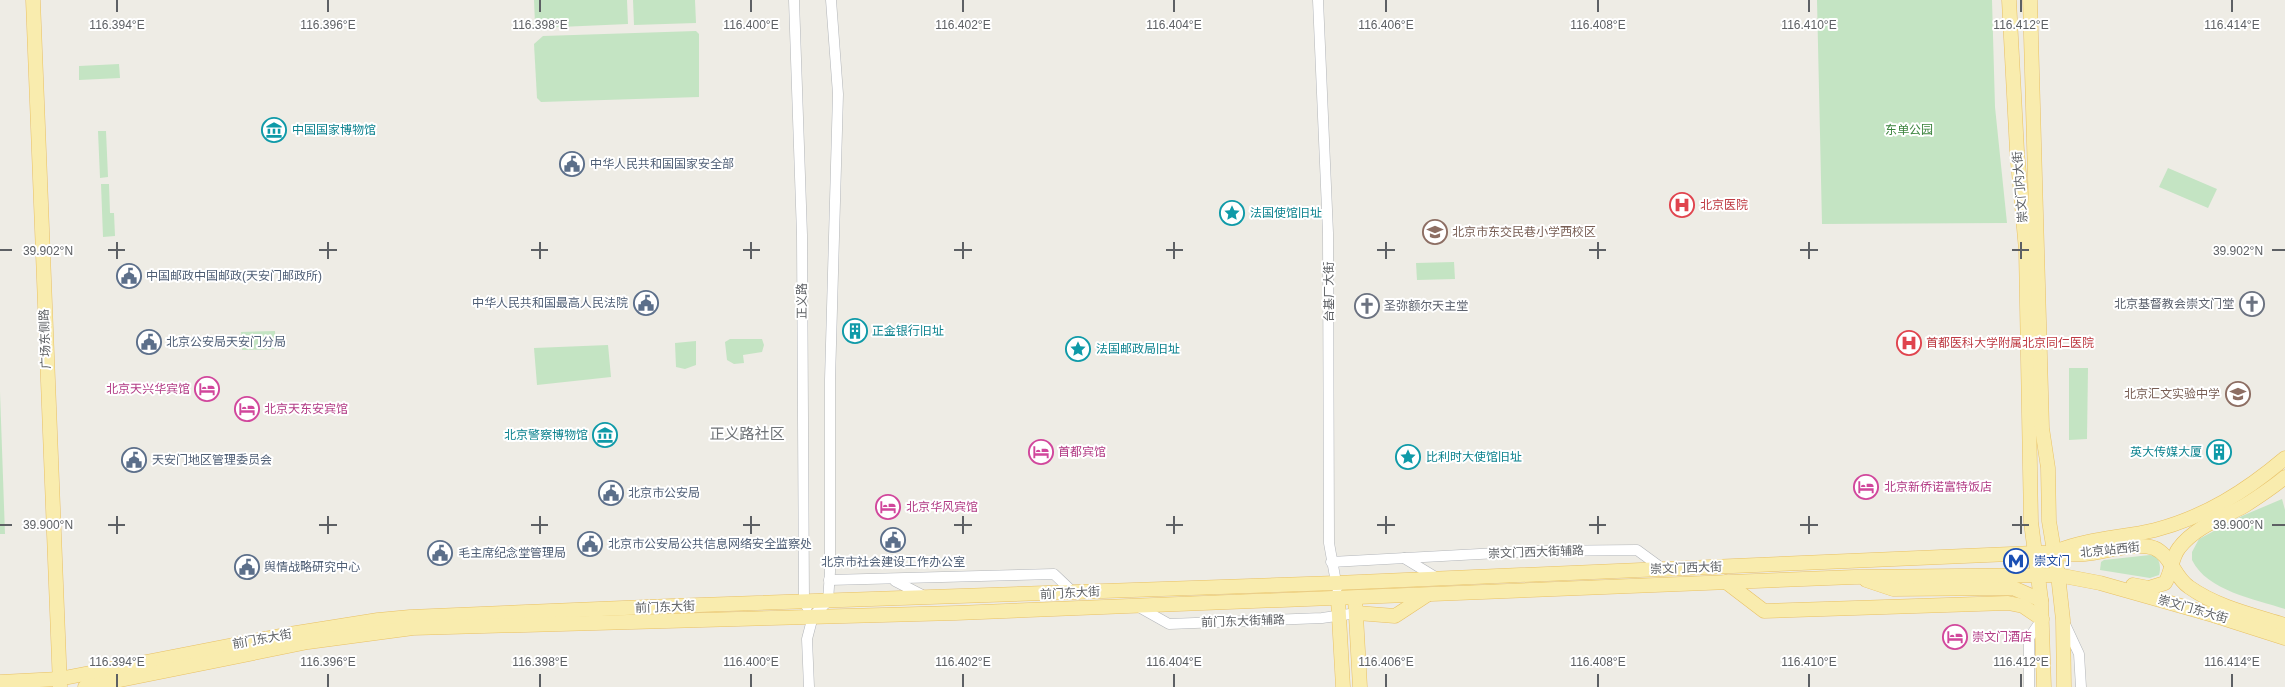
<svg xmlns="http://www.w3.org/2000/svg" width="2285" height="687" font-family="Helvetica,'Noto Sans SC',sans-serif">
  <style>
    .green { fill: #c4e4c3 }
    .lines { fill: none; stroke-linecap: round; stroke-linejoin: round }
    .minor-casing { stroke: #b2b5b9; stroke-width: 11 }
    .major-casing { stroke: #e8c064; stroke-width: 15 }
    .minor { stroke: #fff; stroke-width: 10 }
    .major { stroke: #f9ecae; stroke-width: 14 }
    .ticks { fill: none; stroke: #5d6064; stroke-width: 2 }
    .labels { text-anchor: middle; dominant-baseline: central; stroke-width: 4; stroke-linejoin: round; paint-order: stroke }
    .culture-label { font-size: 12px; fill: #0d838f; stroke: #fff; text-anchor: start }
    .park-label { font-size: 12px; fill: #3c843e; stroke: #fff }
    .service-label { font-size: 12px; fill: #4e5e75; stroke: #fff; text-anchor: start }
    .street-label { font-size: 12px; fill: #5d6064; stroke: #fff }
    .health-label { font-size: 12px; fill: #be3a42; stroke: #fff; text-anchor: start }
    .education-label { font-size: 12px; fill: #785e54; stroke: #fff; text-anchor: start }
    .worship-label { font-size: 12px; fill: #5b616d; stroke: #fff; text-anchor: end }
    .hotel-label { font-size: 12px; fill: #b23c85; stroke: #fff; text-anchor: start }
    .transit-label { font-size: 12px; fill: #164399; stroke: #fff; text-anchor: start }
    .quarter-label { font-size: 15px; fill: #6e7276; stroke: #fff }
    .ticks-label { font-size: 12px; text-anchor: middle; fill: #5d6064; stroke: #fff; stroke-width: 4; stroke-linejoin: round; paint-order: stroke }
  </style>
  <rect width="100%" height="100%" fill="#eeece5"/>
  <g class="green">
    <polygon points="534,0 627,0 628,24 537,28 535,24"/>
    <polygon points="633,0 695,0 696,23 634,25"/>
    <polygon points="1817,0 1992,0 1995,107 2007,223 1822,224"/>
    <polygon points="696,31 699,34 699,97 541,102 537,98 534,44 543,36"/>
    <polygon points="119,64 120,78 79,80 79,66"/>
    <polygon points="98,131 106,131 108,177 100,178"/>
    <polygon points="2168,168 2217,189 2208,208 2159,187"/>
    <polygon points="101,184 109,184 110,213 114,213 115,236 103,237"/>
    <polygon points="1454,262 1455,279 1417,280 1416,263"/>
    <polygon points="275,331 276,349 242,350 241,332"/>
    <polygon points="730,339 762,339 764,345 762,352 743,355 744,363 734,364 727,360 725,342"/>
    <polygon points="696,341 696,365 685,369 676,367 675,343"/>
    <polygon points="608,345 611,377 537,385 534,348"/>
    <polygon points="2069,368 2088,368 2087,439 2069,440"/>
    <polygon points="0,392 5,534 0,534"/>
    <path d="M2282 499 2285 510V609C2255 599 2207 591 2192 560V552L2199 539 2242 516Z"/>
    <path d="M2150 555 2156 556C2160 562 2161 568 2159 575L2150 578 2100 570 2101 562 2104 560Z"/>
  </g>
  <g class="lines">
    <defs>
      <g id="minor">
        <polyline points="794,0 802,235 804,602 807,607"/>
        <polyline points="1318,0 1328,233 1329,543 1337,588"/>
        <polyline points="1404,558 1437,578"/>
        <polyline points="1331,562 1534,551 1637,550 1663,569"/>
        <polyline points="829,580 1054,574 1074,593"/>
        <polyline points="895,581 924,596"/>
        <polyline points="1137,606 1169,624 1322,618 1357,613"/>
        <polyline points="2065,624 2079,654 2081,687"/>
        <polyline points="809,687 807,639 813,616 828,601 830,572 830,380 838,94 831,0"/>
        <polyline points="2029,687 2029,638 2042,619"/>
      </g>
      <g id="major">
        <polyline points="33,0 60,686"/>
        <polyline points="2009,0 2017,151 2026,250 2031,522 2041,600 2044,687"/>
        <polyline points="2030,0 2042,428 2048,468 2049,521 2058,575 2063,620 2064,687"/>
        <path d="M2057 551C2089 538 2122 538 2155 530 2205 517 2246 491 2285 458"/>
        <polyline points="1866,580 1893,589 2013,588 2041,600"/>
        <polyline points="1726,582 1764,611 2008,603 2023,606 2042,619"/>
        <path d="M2133 585 2149 588 2165 583C2172 572 2171 558 2179 548 2195 527 2222 518 2244 506 2258 497 2272 488 2285 477"/>
        <polyline points="1355,598 1360,687"/>
        <polyline points="1338,599 1343,687"/>
        <polyline points="1357,613 1395,616 1427,595"/>
        <path d="M0 682 59 679 290 634 378 620 410 617 671 606 1336 583 2035 553C2052 552 2069 555 2085 554 2104 552 2136 542 2154 548 2171 555 2174 577 2189 587 2217 607 2253 615 2285 625"/>
        <polyline points="85,687 308,642 413,628 956,613 1854,577 2058,575 2100,583 2213,615 2285,638"/>
      </g>
    </defs>
    <use href="#minor" class="minor-casing"/>
    <use href="#major" class="major-casing"/>
    <use href="#minor" class="minor"/>
    <use href="#major" class="major"/>
  </g>
  <path class="ticks" d="M117 0V12M328 0V12M540 0V12M751 0V12M963 0V12M1174 0V12M1386 0V12M1598 0V12M1809 0V12M2021 0V12M2232 0V12M117 242V259M328 242V259M540 242V259M751 242V259M963 242V259M1174 242V259M1386 242V259M1598 242V259M1809 242V259M2021 242V259M0 250H12M108 250H125M319 250H337M531 250H548M743 250H760M954 250H972M1166 250H1183M1377 250H1395M1589 250H1606M1800 250H1818M2012 250H2029M2272 250H2285M117 516V534M328 516V534M540 516V534M751 516V534M963 516V534M1174 516V534M1386 516V534M1598 516V534M1809 516V534M2021 516V534M0 525H12M108 525H125M319 525H337M531 525H548M743 525H760M954 525H972M1166 525H1183M1377 525H1395M1589 525H1606M1800 525H1818M2012 525H2029M2272 525H2285M117 674V687M328 674V687M540 674V687M751 674V687M963 674V687M1174 674V687M1386 674V687M1598 674V687M1809 674V687M2021 674V687M2232 674V687"/>
  <defs>
    <symbol id="museum-ring" viewBox="-11 -11 22 22"><circle r="9.5" fill="#fff" stroke="#0f9aa8" stroke-width="1.5"/><path d="M0-6L6-3V-2H-6V-3ZM-5-1h2V3h-2ZM-1-1h2V3h-2ZM3-1h2V3H3ZM-6 4H6V6H-6Z" fill="#0f9aa8"/></symbol>
    <symbol id="civic-ring" viewBox="-11 -11 22 22"><circle r="9.5" fill="#fff" stroke="#5c6f8a" stroke-width="1.5"/><path d="M-.6-6.5H3V-4.5H.6V-3L4-1V1h2V6H-6V1h2V-1L-.6-3ZM-1.2 2.5V6h2.4V2.5Z" fill="#5c6f8a"/></symbol>
    <symbol id="hospital-ring" viewBox="-11 -11 22 22"><circle r="9.5" fill="#fff" stroke="#e0444e" stroke-width="1.5"/><path d="M-5-5h3v3.5h4V-5h3V5h-3V1.5h-4V5h-3Z" fill="#e0444e"/></symbol>
    <symbol id="sight-ring" viewBox="-11 -11 22 22"><circle r="9.5" fill="#fff" stroke="#0f9aa8" stroke-width="1.5"/><path d="M0-6L1.8-2.2L6-1.7L2.9 1.2L3.7 5.4L0 3.3L-3.7 5.4L-2.9 1.2L-6-1.7L-1.8-2.2Z" fill="#0f9aa8"/></symbol>
    <symbol id="school-ring" viewBox="-11 -11 22 22"><circle r="9.5" fill="#fff" stroke="#8d6e63" stroke-width="1.5"/><path d="M0-5L7-2L0 1L-7-2ZM-4 1L0 2.5L4 1V4Q0 6-4 4Z" fill="#8d6e63"/></symbol>
    <symbol id="church-ring" viewBox="-11 -11 22 22"><circle r="9.5" fill="#fff" stroke="#6b7280" stroke-width="1.5"/><path d="M-1.2-6h2.4v3.5h3.3v2.4h-3.3V6h-2.4V-.1h-3.3v-2.4h3.3Z" fill="#6b7280"/></symbol>
    <symbol id="building-ring" viewBox="-11 -11 22 22"><circle r="9.5" fill="#fff" stroke="#0f9aa8" stroke-width="1.5"/><path d="M-4-6H4V6H1V3H-1V6H-4ZM-2.5-4.3h1.7v1.8h-1.7ZM.8-4.3h1.7v1.8H.8ZM-2.5-1h1.7V.8h-1.7ZM.8-1h1.7V.8H.8Z" fill="#0f9aa8"/></symbol>
    <symbol id="hotel-ring" viewBox="-11 -11 22 22"><circle r="9.5" fill="#fff" stroke="#d1479c" stroke-width="1.5"/><path d="M-6-4.5h1.5V1H6V5H4.5V3h-9V5H-6ZM-4 0a1.8 1.8 0 1 1 3.6 0ZM.5 0V-2.5h3Q6-2.5 6 0Z" fill="#d1479c"/></symbol>
    <symbol id="metro-ring" viewBox="-11 -11 22 22"><circle r="9.5" fill="#fff" stroke="#1a4fb4" stroke-width="1.5"/><path d="M-5.5 5V-5H-3L0 0L3-5H5.5V5H3V-.5L0 4L-3-.5V5Z" fill="#1a4fb4"/></symbol>
  </defs>
  <g fill-rule="evenodd">
    <use href="#museum-ring" x="260" y="116" width="28" height="28"/>
    <use href="#civic-ring" x="558" y="150" width="28" height="28"/>
    <use href="#hospital-ring" x="1668" y="191" width="28" height="28"/>
    <use href="#sight-ring" x="1218" y="199" width="28" height="28"/>
    <use href="#school-ring" x="1421" y="218" width="28" height="28"/>
    <use href="#civic-ring" x="115" y="262" width="28" height="28"/>
    <use href="#civic-ring" x="632" y="289" width="28" height="28"/>
    <use href="#church-ring" x="2238" y="290" width="28" height="28"/>
    <use href="#church-ring" x="1353" y="292" width="28" height="28"/>
    <use href="#building-ring" x="841" y="317" width="28" height="28"/>
    <use href="#civic-ring" x="135" y="328" width="28" height="28"/>
    <use href="#hospital-ring" x="1895" y="329" width="28" height="28"/>
    <use href="#sight-ring" x="1064" y="335" width="28" height="28"/>
    <use href="#hotel-ring" x="193" y="375" width="28" height="28"/>
    <use href="#school-ring" x="2224" y="380" width="28" height="28"/>
    <use href="#hotel-ring" x="233" y="395" width="28" height="28"/>
    <use href="#museum-ring" x="591" y="421" width="28" height="28"/>
    <use href="#hotel-ring" x="1027" y="438" width="28" height="28"/>
    <use href="#building-ring" x="2205" y="438" width="28" height="28"/>
    <use href="#sight-ring" x="1394" y="443" width="28" height="28"/>
    <use href="#civic-ring" x="120" y="446" width="28" height="28"/>
    <use href="#hotel-ring" x="1852" y="473" width="28" height="28"/>
    <use href="#civic-ring" x="597" y="479" width="28" height="28"/>
    <use href="#hotel-ring" x="874" y="493" width="28" height="28"/>
    <use href="#civic-ring" x="879" y="526" width="28" height="28"/>
    <use href="#civic-ring" x="576" y="530" width="28" height="28"/>
    <use href="#civic-ring" x="426" y="539" width="28" height="28"/>
    <use href="#metro-ring" x="2002" y="547" width="28" height="28"/>
    <use href="#civic-ring" x="233" y="553" width="28" height="28"/>
    <use href="#hotel-ring" x="1941" y="623" width="28" height="28"/>
  </g>
  <g class="labels">
    <g class="culture-label">
      <text x="292" y="130">中国国家博物馆</text>
      <text x="1250" y="213">法国使馆旧址</text>
      <text x="872" y="331">正金银行旧址</text>
      <text x="1096" y="349">法国邮政局旧址</text>
      <text x="588" y="435" text-anchor="end">北京警察博物馆</text>
      <text x="2202" y="452" text-anchor="end">英大传媒大厦</text>
      <text x="1426" y="457">比利时大使馆旧址</text>
    </g>
    <g class="park-label">
      <text x="1909" y="130">东单公园</text>
    </g>
    <g class="service-label">
      <text x="590" y="164">中华人民共和国国家安全部</text>
      <text x="146" y="276">中国邮政中国邮政(天安门邮政所)</text>
      <text x="628" y="303" text-anchor="end">中华人民共和国最高人民法院</text>
      <text x="166" y="342">北京公安局天安门分局</text>
      <text x="152" y="460">天安门地区管理委员会</text>
      <text x="628" y="493">北京市公安局</text>
      <text x="608" y="544">北京市公安局公共信息网络安全监察处</text>
      <text x="458" y="553">毛主席纪念堂管理局</text>
      <text x="893" y="562" text-anchor="middle">北京市社会建设工作办公室</text>
      <text x="264" y="567">舆情战略研究中心</text>
    </g>
    <g class="street-label">
      <text transform="translate(2020 187) rotate(-95)">崇文门内大街</text>
      <text transform="translate(1329 292) rotate(-90)">台基厂大街</text>
      <text transform="translate(802 301) rotate(-90)">正义路</text>
      <text transform="translate(45 339) rotate(-92)">广场东侧路</text>
      <text transform="translate(2110 550) rotate(-6)">北京站西街</text>
      <text transform="translate(1536 552) rotate(-2)">崇文门西大街辅路</text>
      <text transform="translate(1686 568) rotate(-2)">崇文门西大街</text>
      <text transform="translate(1070 593) rotate(-3)">前门东大街</text>
      <text transform="translate(665 607) rotate(-2)">前门东大街</text>
      <text transform="translate(2193 609) rotate(16)">崇文门东大街</text>
      <text transform="translate(1243 621) rotate(-2)">前门东大街辅路</text>
      <text transform="translate(262 639) rotate(-10)">前门东大街</text>
    </g>
    <g class="health-label">
      <text x="1700" y="205">北京医院</text>
      <text x="1926" y="343">首都医科大学附属北京同仁医院</text>
    </g>
    <g class="education-label">
      <text x="1452" y="232">北京市东交民巷小学西校区</text>
      <text x="2220" y="394" text-anchor="end">北京汇文实验中学</text>
    </g>
    <g class="worship-label">
      <text x="2234" y="304">北京基督教会崇文门堂</text>
      <text x="1384" y="306" text-anchor="start">圣弥额尔天主堂</text>
    </g>
    <g class="hotel-label">
      <text x="190" y="389" text-anchor="end">北京天兴华宾馆</text>
      <text x="264" y="409">北京天东安宾馆</text>
      <text x="1058" y="452">首都宾馆</text>
      <text x="1884" y="487">北京新侨诺富特饭店</text>
      <text x="906" y="507">北京华风宾馆</text>
      <text x="1972" y="637">崇文门酒店</text>
    </g>
    <g class="transit-label">
      <text x="2034" y="561">崇文门</text>
    </g>
    <g class="quarter-label">
      <text x="747" y="433">正义路社区</text>
    </g>
  </g>
  <g class="ticks-label">
    <text x="117" y="29">116.394°E</text>
    <text x="328" y="29">116.396°E</text>
    <text x="540" y="29">116.398°E</text>
    <text x="751" y="29">116.400°E</text>
    <text x="963" y="29">116.402°E</text>
    <text x="1174" y="29">116.404°E</text>
    <text x="1386" y="29">116.406°E</text>
    <text x="1598" y="29">116.408°E</text>
    <text x="1809" y="29">116.410°E</text>
    <text x="2021" y="29">116.412°E</text>
    <text x="2232" y="29">116.414°E</text>
    <text x="48" y="255">39.902°N</text>
    <text x="2238" y="255">39.902°N</text>
    <text x="48" y="529">39.900°N</text>
    <text x="2238" y="529">39.900°N</text>
    <text x="117" y="666">116.394°E</text>
    <text x="328" y="666">116.396°E</text>
    <text x="540" y="666">116.398°E</text>
    <text x="751" y="666">116.400°E</text>
    <text x="963" y="666">116.402°E</text>
    <text x="1174" y="666">116.404°E</text>
    <text x="1386" y="666">116.406°E</text>
    <text x="1598" y="666">116.408°E</text>
    <text x="1809" y="666">116.410°E</text>
    <text x="2021" y="666">116.412°E</text>
    <text x="2232" y="666">116.414°E</text>
  </g>
</svg>
